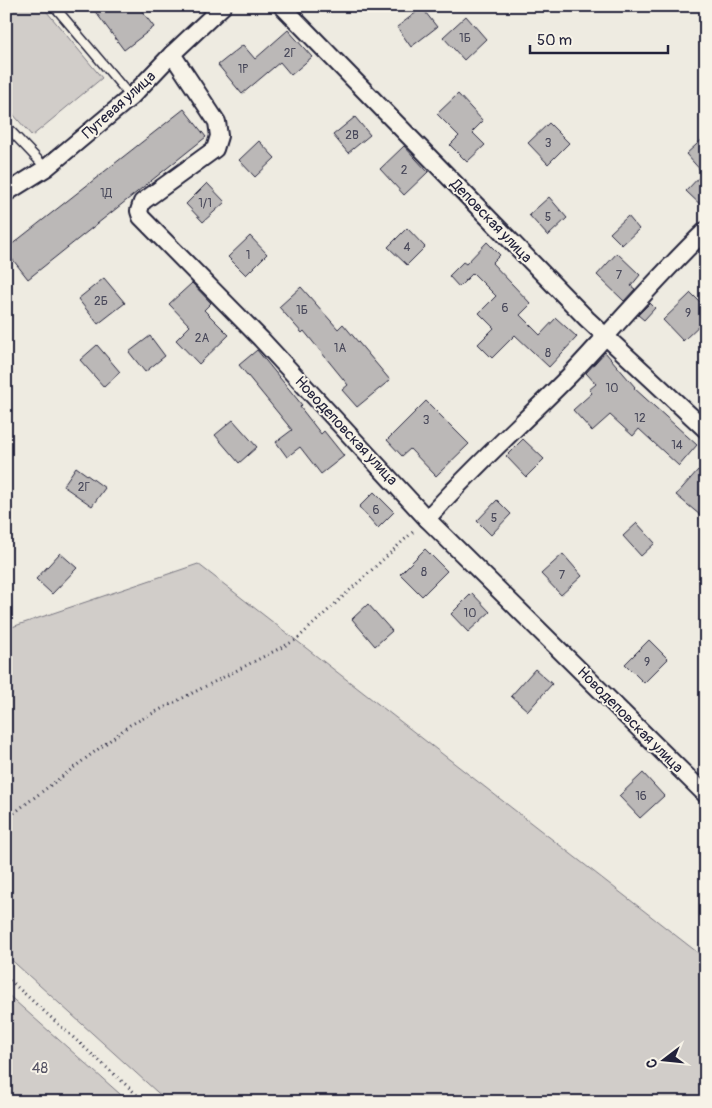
<svg xmlns="http://www.w3.org/2000/svg" width="712" height="1108" font-family="Pangolin,sans-serif">
  <style>
    .green { fill: #d1cdc9; stroke: #7a7882 }
    .building { fill: #bbb8b7; stroke: #22223b }
    .lines { fill: none; stroke-linecap: round; stroke-linejoin: round }
    .service-casing { stroke: #22223b; stroke-width: 11 }
    .minor-casing { stroke: #22223b; stroke-width: 20 }
    .path { stroke: #22223b; stroke-width: 3; stroke-dasharray: 1 4; stroke-linecap: butt }
    .service { stroke: #f7f3e8; stroke-width: 8 }
    .minor { stroke: #f7f3e8; stroke-width: 16 }
    .labels { text-anchor: middle; dominant-baseline: central; stroke-width: 4; stroke-linejoin: round; paint-order: stroke }
    .number-label { font-size: 12px; fill: #48485a }
    .street-label { font-size: 15px; fill: #22223b; stroke: #f7f3e8 }
    .park-label { font-size: 15px; fill: #575566; stroke: #f7f3e8 }
  </style>
  <rect width="100%" height="100%" fill="#eeebe1"/>
  <filter id="ink" filterUnits="userSpaceOnUse"><feTurbulence type="fractalNoise" baseFrequency=".02" numOctaves="2"/><feDisplacementMap in="SourceGraphic" scale="10" xChannelSelector="R" yChannelSelector="G"/><feConvolveMatrix kernelMatrix="1 2 1 2 8 2 1 2 1" color-interpolation-filters="sRGB"/></filter>
  <g filter="url(#ink)">
    <g class="green">
      <polygon points="6,6 42,6 102,78 32,136 6,106"/>
      <polygon points="198,564 706,959 706,1102 168,1102 6,955 6,629"/>
      <polygon points="6,993 129,1102 6,1102"/>
    </g>
    <g class="building">
      <polygon points="91,6 138,6 154,27 124,50"/>
      <polygon points="422,8 437,27 411,47 397,27"/>
      <polygon points="466,16 486,39 464,60 443,37"/>
      <polygon points="288,30 312,57 291,75 280,62 242,94 218,65 243,45 255,59"/>
      <polygon points="458,94 483,121 472,132 485,145 467,162 450,145 459,136 437,114"/>
      <polygon points="184,109 206,137 28,279 6,251 6,249"/>
      <polygon points="355,117 370,135 348,153 333,135"/>
      <polygon points="549,123 569,143 548,164 528,143"/>
      <polygon points="706,136 706,210 686,191 703,173 686,154"/>
      <polygon points="259,141 275,158 255,177 239,160"/>
      <polygon points="404,146 428,172 404,195 380,169"/>
      <polygon points="207,183 225,202 203,222 186,204"/>
      <polygon points="549,197 567,218 548,236 529,215"/>
      <polygon points="628,216 639,229 622,245 610,233"/>
      <polygon points="407,228 425,247 407,265 388,247"/>
      <polygon points="250,236 267,254 246,275 228,257"/>
      <polygon points="487,242 500,255 492,263 531,304 520,315 540,335 556,318 577,337 549,367 515,335 492,358 478,344 494,328 479,313 496,296 473,273 459,287 449,276 463,262 466,264"/>
      <polygon points="617,253 640,275 631,286 635,289 624,301 597,275"/>
      <polygon points="104,278 125,303 98,324 78,299"/>
      <polygon points="192,283 211,303 204,310 229,335 199,364 176,340 190,326 169,304"/>
      <polygon points="301,287 338,329 343,324 390,380 357,407 342,390 348,385 304,331 302,333 279,307"/>
      <polygon points="691,293 706,308 706,319 683,341 663,320"/>
      <polygon points="650,303 655,308 644,320 638,315"/>
      <polygon points="150,336 165,356 145,372 129,352"/>
      <polygon points="97,345 120,372 104,387 80,360"/>
      <polygon points="257,350 302,405 300,407 321,434 324,431 344,456 321,474 300,447 287,457 276,442 292,430 239,365"/>
      <polygon points="605,352 635,387 634,388 697,445 679,466 639,429 633,436 610,415 592,431 573,410 592,393 589,390 596,384 586,373"/>
      <polygon points="426,401 469,444 436,476 410,449 402,456 387,440"/>
      <polygon points="233,420 257,447 239,463 215,435"/>
      <polygon points="523,439 544,459 526,477 506,456"/>
      <polygon points="76,467 105,488 92,506 63,486"/>
      <polygon points="698,470 706,477 706,520 676,495"/>
      <polygon points="374,492 394,512 378,528 359,507"/>
      <polygon points="497,500 511,514 491,535 477,521"/>
      <polygon points="637,523 655,543 641,556 623,536"/>
      <polygon points="425,549 447,571 422,596 400,574"/>
      <polygon points="60,553 77,568 52,594 36,579"/>
      <polygon points="563,554 582,576 561,595 541,574"/>
      <polygon points="472,593 490,612 468,632 451,614"/>
      <polygon points="368,604 392,631 375,646 352,619"/>
      <polygon points="649,640 668,659 644,683 625,664"/>
      <polygon points="535,669 552,684 528,711 511,696"/>
      <polygon points="643,773 664,796 640,818 619,796"/>
    </g>
    <g class="lines">
      <defs>
        <g id="service">
          <polyline points="54,6 131,97"/>
          <polyline points="6,126 46,168"/>
        </g>
        <g id="minor">
          <polyline points="282,6 587,319 706,430"/>
          <polyline points="172,54 217,122 219,136 215,149 142,202 139,211 141,217 261,339 427,519 706,795"/>
          <polyline points="6,193 46,168 131,97 172,54 223,6"/>
          <path d="M427 519C472 468 523 423 571 374 616 326 658 276 706 230"/>
        </g>
      </defs>
      <use href="#service" class="service-casing"/>
      <use href="#minor" class="minor-casing"/>
      <g class="path">
        <polyline points="6,612 11,607"/>
        <polyline points="6,819 130,725 296,640 415,530"/>
        <polyline points="6,977 145,1102"/>
      </g>
      <use href="#service" class="service"/>
      <use href="#minor" class="minor"/>
    </g>
  </g>
  <g class="labels">
    <g class="number-label">
      <text x="465" y="38">1Б</text>
      <text x="290" y="53">2Г</text>
      <text x="243" y="69">1Р</text>
      <text x="352" y="135">2В</text>
      <text x="548" y="143">3</text>
      <text x="404" y="170">2</text>
      <text x="106" y="193">1Д</text>
      <text x="205" y="203">1/1</text>
      <text x="548" y="217">5</text>
      <text x="407" y="247">4</text>
      <text x="248" y="255">1</text>
      <text x="619" y="275">7</text>
      <text x="101" y="301">2Б</text>
      <text x="505" y="308">6</text>
      <text x="302" y="310">1Б</text>
      <text x="688" y="313">9</text>
      <text x="202" y="338">2А</text>
      <text x="340" y="348">1А</text>
      <text x="548" y="353">8</text>
      <text x="612" y="388">10</text>
      <text x="640" y="418">12</text>
      <text x="426" y="420">3</text>
      <text x="677" y="445">14</text>
      <text x="84" y="487">2Г</text>
      <text x="376" y="510">6</text>
      <text x="494" y="518">5</text>
      <text x="424" y="572">8</text>
      <text x="562" y="575">7</text>
      <text x="470" y="613">10</text>
      <text x="647" y="662">9</text>
      <text x="641" y="796">16</text>
    </g>
    <g class="street-label">
      <text transform="translate(119 105) rotate(-42)">Путевая улица</text>
      <text transform="translate(491 221) rotate(46)">Деповская улица</text>
      <text transform="translate(346 431) rotate(47)">Новодеповская улица</text>
      <text transform="translate(630 720) rotate(45)">Новодеповская улица</text>
    </g>
    <g class="park-label">
      <text x="40" y="1068">48</text>
    </g>
  </g>
  <rect width="712" height="1108" fill="none" stroke="#f7f3e8" stroke-width="25"/>
  <rect x="12" y="12" width="687" height="1083" fill="none" stroke="#22223b" stroke-width="2" filter="url(#ink)"/>
  <g transform="translate(664 1060) rotate(254)" stroke="#f7f3e8" stroke-width="4" paint-order="stroke">
  <path d="M0-4L9 19L0 12L-9 19Z" fill="#22223b"/>
  <text y="-8" font-size="14" font-weight="bold" text-anchor="middle" fill="#22223b">С</text>
  </g>
  <path d="M530 45v8h138v-8" fill="none" stroke="#22223b" stroke-width="2.5"/>
  <text x="537" y="45" font-size="15" fill="#22223b" stroke="#f7f3e8" stroke-width="4" paint-order="stroke">50 m</text>
</svg>
